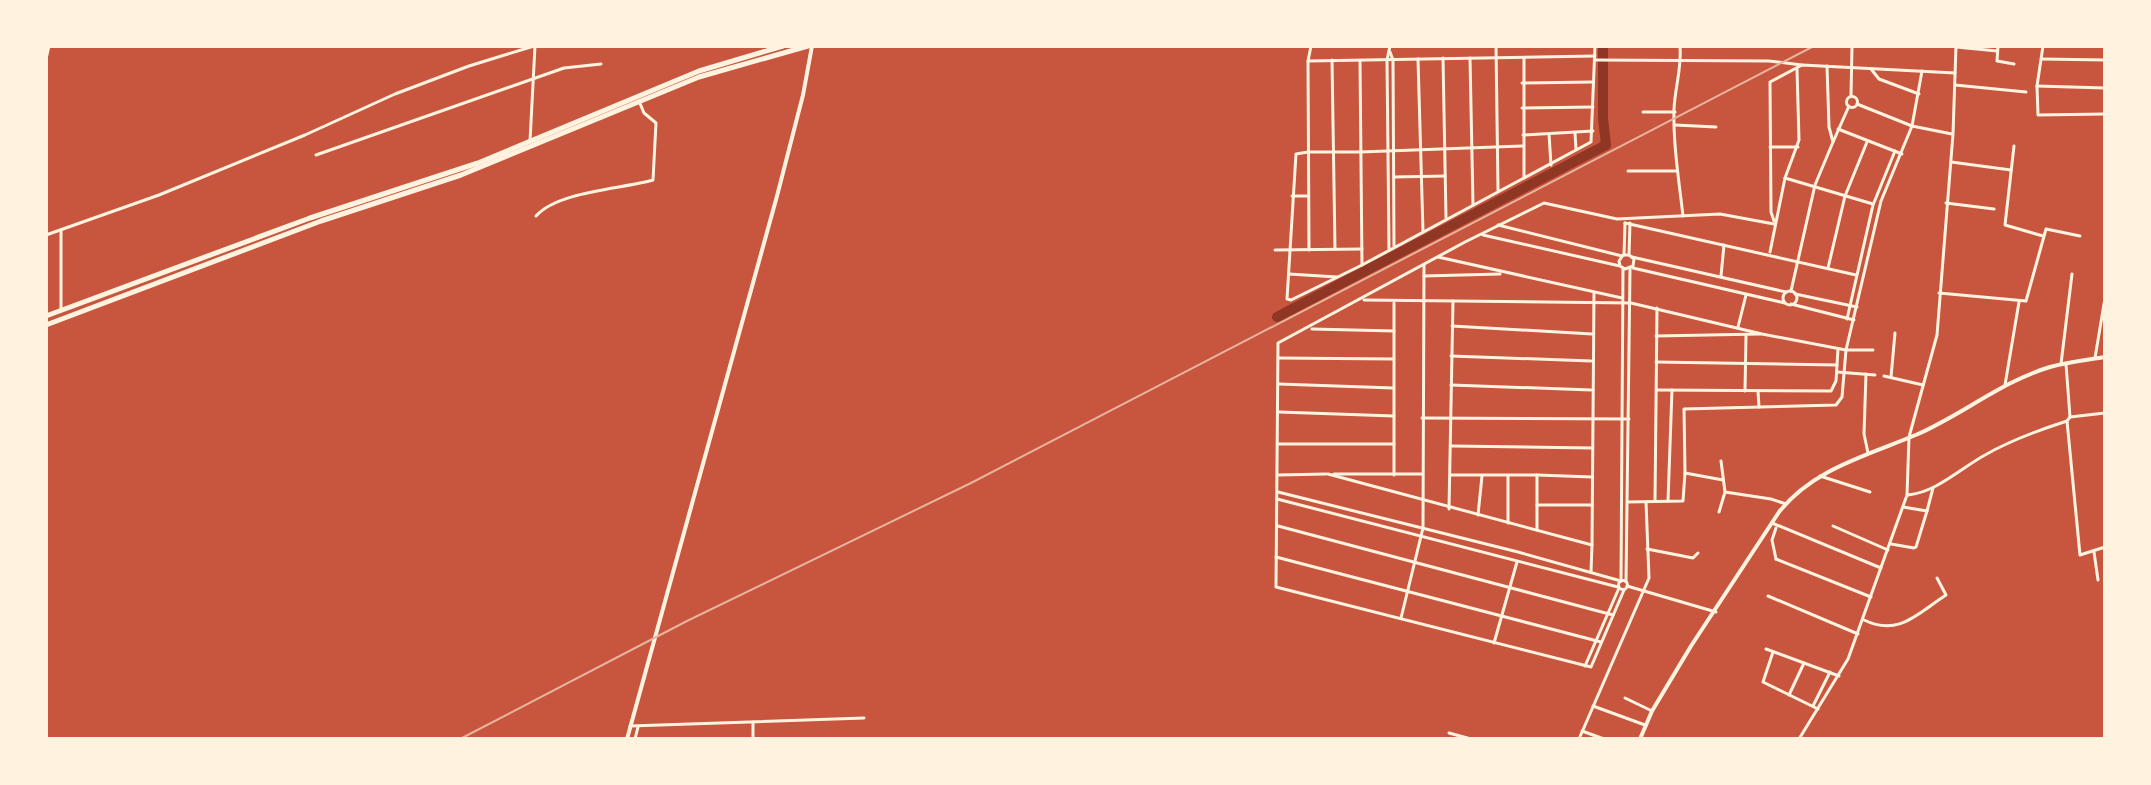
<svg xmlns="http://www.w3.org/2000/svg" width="2151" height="785" font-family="Arial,sans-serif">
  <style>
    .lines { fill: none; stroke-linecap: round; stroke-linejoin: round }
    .river { stroke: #8f3625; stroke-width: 10 }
    .minor { stroke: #fff3e0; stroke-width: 3 }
    .tertiary { stroke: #fff3e0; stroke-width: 4 }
    .secondary { stroke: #fff3e0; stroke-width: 4 }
    .trunk { stroke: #fff3e0; stroke-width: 5 }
    .rail { stroke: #e9b49f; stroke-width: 2 }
  </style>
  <rect width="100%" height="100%" fill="#c8553d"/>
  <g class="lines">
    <polyline class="river" points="1277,317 1606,145 1603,118 1603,46"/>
    <g class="minor">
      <polyline points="1496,46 1498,190"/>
      <path d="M1680 46C1682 68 1675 87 1674 109 1673 144 1679 181 1683 216"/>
      <polyline points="1998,46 1997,61 2014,64"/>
      <polyline points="2043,46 2037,86 2038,115 2105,114"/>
      <polyline points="1956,47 1997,51"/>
      <polyline points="1390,52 1393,60 1394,246"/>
      <polyline points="1443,58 1446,218"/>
      <polyline points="1470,58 1473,205"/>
      <polyline points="1524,58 1524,178"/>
      <polyline points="46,59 49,46"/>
      <polyline points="1418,59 1423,232"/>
      <polyline points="2042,59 2105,60"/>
      <polyline points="1332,60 1335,249"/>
      <polyline points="1595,60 1769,61 1802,65"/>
      <polyline points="1308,61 1595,56"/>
      <polyline points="1360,61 1362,265"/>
      <polyline points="1871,69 1879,79 1919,94"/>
      <polyline points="1522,83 1593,82"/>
      <polyline points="1955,85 2026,92"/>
      <polyline points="2037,86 2105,88"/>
      <polyline points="1851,96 1852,46"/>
      <circle cx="1852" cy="102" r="5.5"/>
      <polyline points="1857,104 1912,126 1952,134"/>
      <polyline points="1522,108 1593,107"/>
      <polyline points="1643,112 1675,112"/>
      <polyline points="1675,125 1716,127"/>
      <polyline points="1838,129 1902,154"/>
      <polyline points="1575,133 1576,149"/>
      <polyline points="1549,134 1551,165"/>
      <polyline points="1523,135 1593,131"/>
      <polyline points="530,141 535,46"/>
      <polyline points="1833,142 1849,106"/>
      <polyline points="1522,146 1360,152 1308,152 1296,154 1287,299 1291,300 1362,265 1591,142 1595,46"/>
      <polyline points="2014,146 2005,225 2043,236"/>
      <polyline points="1770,147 1798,147"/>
      <polyline points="316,155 564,68 601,64"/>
      <polyline points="1951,162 2011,170"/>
      <polyline points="1628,171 1676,171"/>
      <polyline points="1394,177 1445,176"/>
      <polyline points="1785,178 1873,204"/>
      <polyline points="1292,196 1308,196"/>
      <polyline points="1946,203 1994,209"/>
      <path d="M536 216C558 191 622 189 653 180L656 123 644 113 639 101"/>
      <polyline points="1774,221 1771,212 1770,82 1802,65 1955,73"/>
      <polyline points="1625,223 1856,275"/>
      <polyline points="1498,225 1622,256"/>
      <polyline points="61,230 61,310"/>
      <polyline points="46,235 159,195 305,135 395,94 469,66 534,46"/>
      <polyline points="1483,235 1620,266 1625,269 1633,266 1634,259 1629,255 1623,255 1619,261 1620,266"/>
      <polyline points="1389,249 1387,60 1390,46"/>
      <polyline points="1275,250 1362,249"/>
      <polyline points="1309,250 1308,61 1311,46"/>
      <polyline points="1770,252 1785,178 1799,140 1797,69"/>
      <polyline points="1624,255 1625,223"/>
      <polyline points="1629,255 1630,223"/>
      <polyline points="1438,257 1622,298"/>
      <polyline points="1632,257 1786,292"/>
      <polyline points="1633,268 1785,303"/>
      <polyline points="1828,268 1845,196 1867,142"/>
      <polyline points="1289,274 1337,277"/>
      <polyline points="1424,276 1500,274"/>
      <polyline points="1721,276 1724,245"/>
      <polyline points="1791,291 1815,185 1833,142 1829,127 1827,66"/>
      <circle cx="1790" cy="298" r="7"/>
      <polyline points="1939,293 2026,301 2046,229 2080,236"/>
      <polyline points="1795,294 1857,307"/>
      <polyline points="1364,300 1631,303 1762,334 1846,350 1842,397 1836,405 1684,409 1685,473 1723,480"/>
      <polyline points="1394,303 1394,331"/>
      <polyline points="1791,304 1854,320"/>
      <polyline points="1847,319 1873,205 1895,151"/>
      <polyline points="1452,326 1592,334"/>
      <polyline points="1738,327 1746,295"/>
      <polyline points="1312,329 1394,331 1394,475"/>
      <polyline points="1656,336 1760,334"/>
      <polyline points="1873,350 1846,350 1881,201 1912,126 1922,71"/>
      <polyline points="1451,356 1591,361"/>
      <polyline points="1279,358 1393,359"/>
      <polyline points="2095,358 2105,298"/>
      <polyline points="1656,362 1837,365"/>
      <polyline points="2061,364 2072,274"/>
      <polyline points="2066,364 2070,417 2067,421 2080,555 2105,547"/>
      <polyline points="1837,372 1875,375"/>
      <polyline points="1866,374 1864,434 1868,453"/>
      <polyline points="1884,376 1923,385"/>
      <polyline points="1891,377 1895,333"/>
      <polyline points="1279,384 1393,388"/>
      <polyline points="1451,385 1591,390"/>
      <polyline points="2005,385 2019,302"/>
      <polyline points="1657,390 1831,391 1836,381 1838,349"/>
      <polyline points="1745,391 1746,336"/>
      <polyline points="1758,391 1759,407"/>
      <polyline points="1279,412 1394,416"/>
      <polyline points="2070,417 2105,413"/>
      <polyline points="1422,418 1629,419"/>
      <polyline points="1278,444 1394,444"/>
      <polyline points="1452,446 1592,448"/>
      <polyline points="1721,461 1725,492 1771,499 1786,504"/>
      <polyline points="1328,474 1592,545 1591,572"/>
      <polyline points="1334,474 1422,474"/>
      <polyline points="1278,475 1326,474"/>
      <polyline points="1451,475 1537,475 1537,530"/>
      <polyline points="1537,475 1592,477"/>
      <polyline points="1820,476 1870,492"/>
      <polyline points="1278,492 1518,552 1621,581"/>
      <path d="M1908 495C1937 492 1961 468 1985 455 2011 440 2039 430 2067 421"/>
      <polyline points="1277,499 1618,587"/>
      <polyline points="1655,501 1657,308"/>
      <polyline points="1668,501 1672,390"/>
      <polyline points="1628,502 1683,501 1685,473"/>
      <polyline points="1537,505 1592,505"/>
      <polyline points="1449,509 1453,301"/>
      <polyline points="1927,511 1933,488"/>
      <polyline points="1719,512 1725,492"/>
      <polyline points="1478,515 1482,476"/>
      <polyline points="1508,523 1508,476"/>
      <polyline points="1772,523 1881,568"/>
      <polyline points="1278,526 1613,615"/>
      <polyline points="1833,526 1888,550"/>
      <polyline points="1891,544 1914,548 1916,547 1927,511 1903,507"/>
      <polyline points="1592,545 1594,293"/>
      <polyline points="1647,549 1693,558 1698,553"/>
      <polyline points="2094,552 2098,580"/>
      <polyline points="1276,557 1601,642"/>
      <polyline points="1776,559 1871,597"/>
      <polyline points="1776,559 1772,540 1776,528"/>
      <circle cx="1623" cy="585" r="4.5"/>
      <polyline points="1621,581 1623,269"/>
      <polyline points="1626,582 1630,269"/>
      <polyline points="1627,586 1716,612"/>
      <polyline points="1624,590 1591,667 1276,587 1278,343 1465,242 1544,203 1617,219 1720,214 1774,224"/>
      <polyline points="1768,596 1858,634"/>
      <polyline points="1401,618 1423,528 1424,265"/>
      <path d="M1864 620C1899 637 1918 613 1946 595L1937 578"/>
      <polyline points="1494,643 1517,562"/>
      <polyline points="1766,649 1839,676"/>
      <polyline points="1773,652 1763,682 1818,709"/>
      <polyline points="1585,666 1619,588"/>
      <polyline points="1789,695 1804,663"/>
      <polyline points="1625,698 1652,711"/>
      <polyline points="1593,706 1645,725"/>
      <polyline points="1813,706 1830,672"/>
      <polyline points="753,722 753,739"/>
      <polyline points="630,726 864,718"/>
      <polyline points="1582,731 1604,739"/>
      <polyline points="1449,733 1471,739"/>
      <polyline points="635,739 638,727"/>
      <polyline points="1579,739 1649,578 1646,502"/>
      <polyline points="1799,739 1848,659 1907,495 1909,437 1937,335 1953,134 1956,46"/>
    </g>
    <path class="tertiary" d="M1640 739 1652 711 1691 646 1779 512C1814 468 1869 455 1918 434 1963 414 2003 381 2050 367 2068 362 2087 360 2105 357"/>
    <polyline class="secondary" points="627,739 777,196 803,95 812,46"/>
    <g class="trunk">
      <polyline points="46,316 310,218 478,163 699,71 783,46"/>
      <polyline points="46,325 321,221 461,175 699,77 808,46"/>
    </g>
    <polyline class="rail" points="460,739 687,621 971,483 1814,46"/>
  </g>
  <rect width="2151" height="785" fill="none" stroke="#fff3e0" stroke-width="96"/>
</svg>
